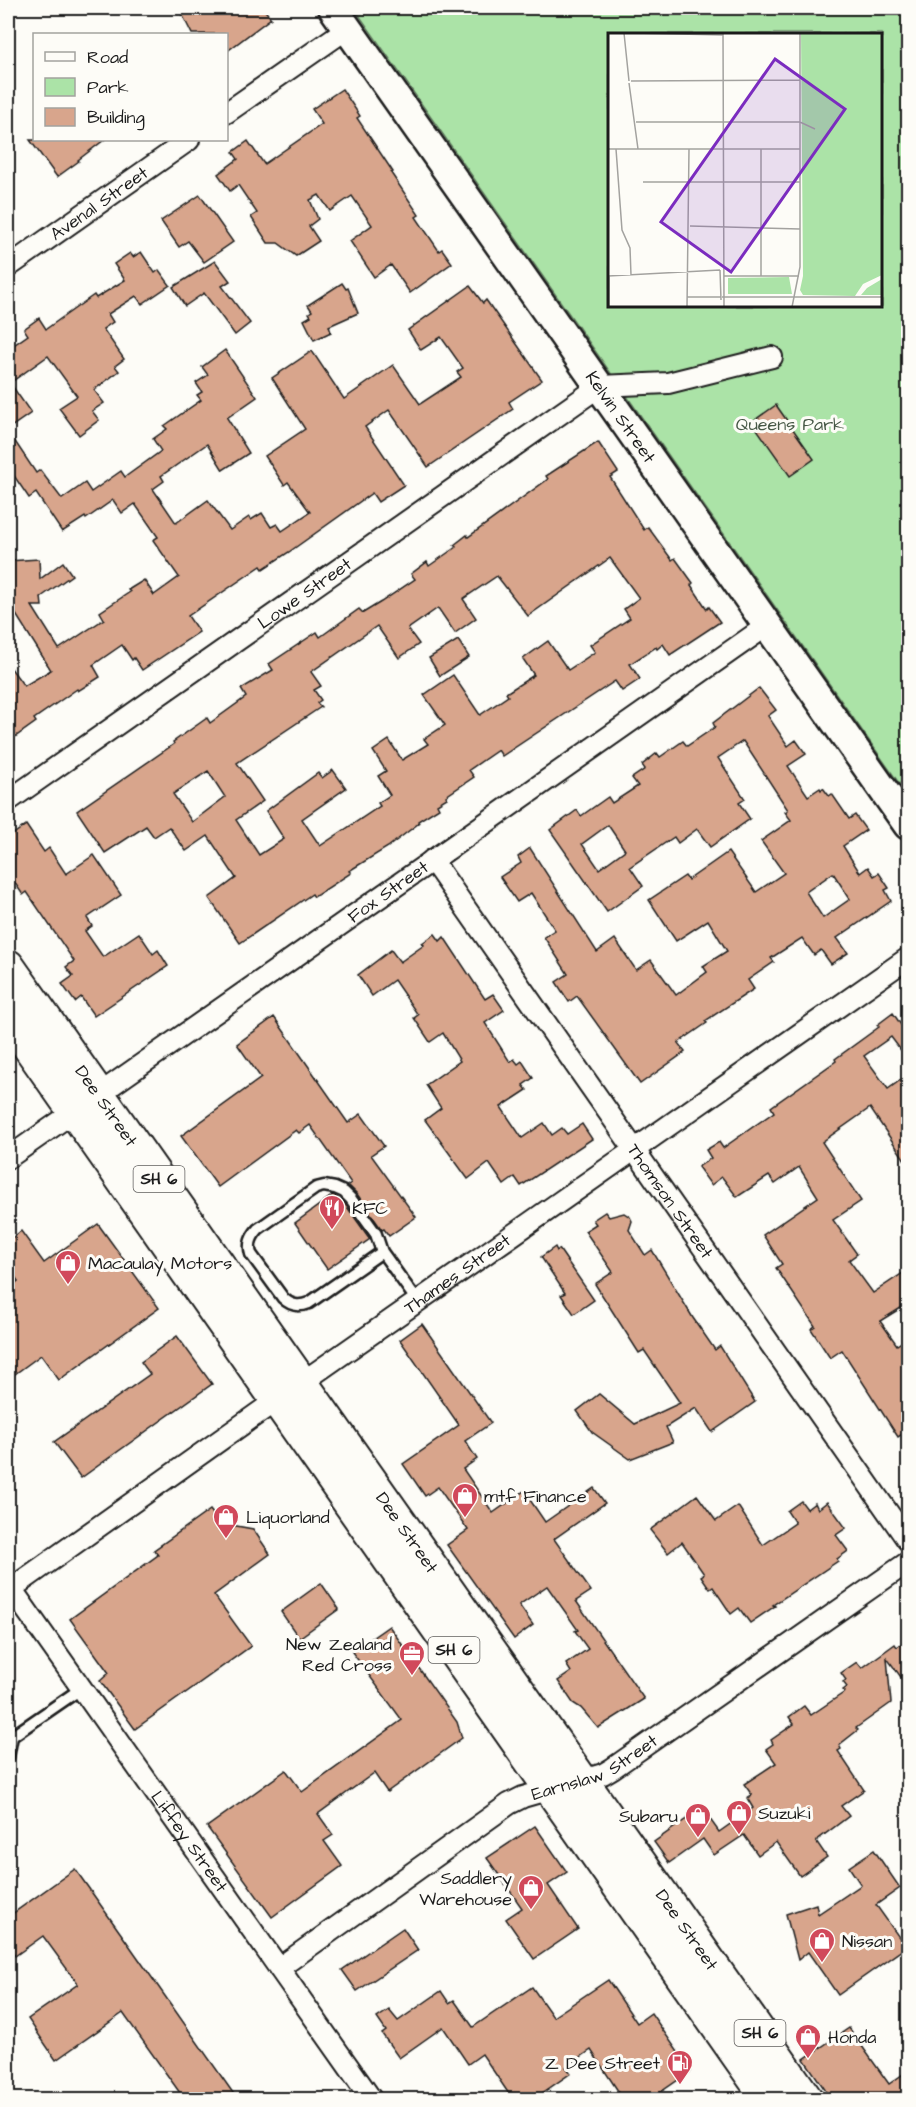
<svg xmlns="http://www.w3.org/2000/svg" width="916" height="2107" font-family="'Architects Daughter',sans-serif">
  <style>
    .green { fill: #abe3a7; stroke: #648062; stroke-width: 1.5; fill-rule: evenodd }
    .building { fill: #d8a58c; stroke: #1c1c1c; stroke-width: 1.5; fill-rule: evenodd }
    .lines { fill: none; stroke-linecap: round; stroke-linejoin: round }
    .service-casing { stroke: #1c1c1c; stroke-width: 15 }
    .minor-casing { stroke: #1c1c1c; stroke-width: 24 }
    .secondary-casing { stroke: #1c1c1c; stroke-width: 33 }
    .primary-casing { stroke: #1c1c1c; stroke-width: 36 }
    .service { stroke: #fdfcf7; stroke-width: 10 }
    .minor { stroke: #fdfcf7; stroke-width: 20 }
    .secondary { stroke: #fdfcf7; stroke-width: 28 }
    .primary { stroke: #fdfcf7; stroke-width: 32 }
    .labels { text-anchor: middle; dominant-baseline: central; stroke-width: 6; stroke-linejoin: round; paint-order: stroke }
    .shield { fill: #fdfcf7; stroke: #605f5e; stroke-width: 1.5 }
    .shield-label { font-size: 16px; font-weight: bold; fill: #1c1c1c }
    .street-label { font-size: 18px; fill: #1c1c1c; stroke: #fdfcf7 }
    .park-label { font-size: 18px; fill: #475846; stroke: #fdfcf7 }
    .poi-label { font-size: 18px; fill: #1c1c1c; stroke: #fdfcf7; text-anchor: start }
    .inset-road { fill: none; stroke: #a3a29f; stroke-width: 1.5 }
    .view { fill: #7b2cbf; fill-opacity: 0.15; stroke: #7b2cbf; stroke-width: 3 }
    .inset-edge { fill: none; stroke: #1c1c1c; stroke-width: 3 }
  </style>
  <rect width="100%" height="100%" fill="#fdfcf7"/>
  <filter id="ink" filterUnits="userSpaceOnUse"><feTurbulence type="fractalNoise" baseFrequency=".0167" numOctaves="2"/><feDisplacementMap in="SourceGraphic" scale="12" xChannelSelector="R" yChannelSelector="G"/><feConvolveMatrix kernelMatrix="1 2 1 2 8 2 1 2 1" color-interpolation-filters="sRGB"/></filter>
  <g filter="url(#ink)">
    <path class="green" d="M354 8H908V796ZM610 34H882V306H610Z"/>
    <g class="building">
      <polygon points="179,8 263,8 271,18 226,52 226,34 192,34"/>
      <polygon points="342,89 360,116 357,118 393,172 391,173 419,215 416,217 439,251 442,249 452,263 410,293 391,265 374,277 350,241 372,225 352,196 330,211 319,195 310,200 318,219 309,226 319,241 296,256 278,243 268,243 251,217 257,213 238,185 230,191 218,174 238,159 233,152 248,141 264,164 322,124 312,109"/>
      <polygon points="30,140 104,140 78,160 79,161 57,177"/>
      <polygon points="200,195 233,242 204,262 188,241 179,247 161,221"/>
      <polygon points="141,252 155,273 159,270 170,285 142,304 136,296 108,314 113,322 103,329 124,359 115,366 119,371 94,390 104,403 92,411 99,420 79,435 59,408 77,396 48,356 10,383 31,413 8,429 8,349 28,335 24,329 39,318 46,329 94,295 96,298 125,280 114,264 130,253 133,257"/>
      <polygon points="215,261 230,281 222,286 250,323 235,335 204,293 185,306 173,287"/>
      <polygon points="342,283 346,289 348,288 358,313 329,326 331,332 314,340 304,320 311,316 309,313 312,311 308,305"/>
      <polygon points="470,286 483,303 486,300 542,380 509,402 513,409 428,467 389,410 365,427 404,485 378,502 372,493 289,552 263,569 261,566 188,616 199,632 142,670 134,658 132,660 122,645 93,665 100,677 78,691 77,689 34,719 36,722 8,742 8,664 24,686 51,670 12,608 8,608 8,561 39,559 40,579 63,562 72,575 41,597 42,606 32,606 59,649 104,619 100,612 130,592 128,590 144,580 154,595 179,577 153,540 158,537 135,504 122,513 113,500 86,519 85,517 62,532 36,493 29,498 8,467 8,431 36,473 40,470 62,499 85,483 91,492 121,471 125,477 161,451 153,439 167,429 164,426 201,400 197,395 202,392 196,383 208,375 202,367 225,350 257,397 227,418 249,453 223,470 207,444 161,476 164,481 153,489 176,523 208,500 230,530 249,517 251,520 262,513 271,527 277,524 282,531 310,512 288,482 284,485 265,456 305,429 272,378 312,351 344,399 393,365 420,404 461,377 457,372 463,368 441,337 421,350 408,330"/>
      <polygon points="776,405 814,459 790,476 752,422"/>
      <path d="M598 442 618 472 610 477 644 530 648 527 672 560 675 558 693 583 691 585 707 609 709 607 720 622 670 655 663 644 657 649 656 647 630 664 640 679 622 691 615 681 502 756 498 750 469 770 474 777 446 796 447 798 437 804 439 808 418 821 419 823 388 847 349 871 351 873 314 897 312 894 240 943 209 898 236 878 208 836 186 851 169 827 154 837 146 826 105 853 77 811 174 744 173 742 207 718 210 723 246 697 241 689 273 670 269 664 317 632 320 637 359 609 363 613 381 602 415 579 411 574 427 562 429 566 456 547 454 545 467 535 468 537 548 479 546 476ZM610 558 639 598 624 609 630 618 590 645 595 652 568 670 548 641 523 659 534 675 506 693 508 696 480 715 453 675 424 695 445 725 424 739 428 744 402 760 389 740 373 751 386 771 378 776 390 795 378 803 380 806 320 846 302 819 346 788 333 770 322 778 318 773 266 811 284 839 259 855 236 820 263 801 237 763 321 707 317 703 321 700 314 690 321 686 311 672 377 626 399 658 419 644 408 629 438 608 455 633 476 618 463 599 497 576 528 616ZM208 771 225 797 192 822 173 794Z"/>
      <polygon points="458,640 469,657 440,676 429,658"/>
      <path d="M759 688 776 710 768 716 788 746 796 740 806 754 788 766 808 796 820 788 821 790 823 788 829 796 832 794 849 819 855 815 866 830 843 846 860 873 868 867 874 876 879 873 889 888 885 890 891 901 837 938 848 953 831 964 821 950 814 955 802 938 771 958 774 962 748 980 754 989 705 1021 707 1023 678 1043 685 1052 640 1084 577 996 569 1002 556 982 568 974 544 937 555 930 531 893 517 902 500 877 521 863 518 857 530 848 597 952 615 939 636 970 651 960 676 995 707 972 703 966 727 951 708 920 676 941 649 900 685 876 688 880 728 852 756 892 784 873 761 841 791 820 785 812 788 810 743 741 718 758 745 799 739 803 750 819 710 847 697 829 678 843 674 837 630 867 643 886 607 912 550 830 577 810 581 816 608 797 612 803 638 786 632 778 645 769 642 765 657 753 660 757 683 741 687 746 715 727 713 723ZM608 825 625 850 599 869 582 844ZM833 873 850 899 823 918 806 892Z"/>
      <polygon points="26,825 44,852 49,848 66,874 94,855 121,895 87,918 92,926 85,931 103,957 139,933 153,954 158,950 168,966 94,1016 81,997 75,1002 62,984 73,976 66,967 74,961 27,892 23,895 8,873 8,838"/>
      <polygon points="435,934 440,941 444,937 485,999 493,994 504,1010 485,1023 510,1062 514,1059 518,1064 522,1061 533,1078 523,1085 527,1090 501,1107 522,1138 544,1123 552,1135 562,1128 567,1134 582,1124 592,1139 521,1186 515,1177 504,1185 489,1163 468,1179 425,1120 441,1108 426,1085 460,1061 443,1033 430,1042 414,1018 418,1015 394,980 372,996 358,975 391,950 400,962 424,945 422,943"/>
      <polygon points="893,1013 903,1028 909,1024 909,1061 891,1037 864,1056 888,1089 909,1074 909,1166 870,1108 822,1142 861,1201 833,1220 857,1254 849,1260 873,1293 909,1269 909,1303 880,1321 897,1345 903,1341 909,1350 909,1430 898,1437 842,1350 830,1358 811,1329 815,1326 776,1268 782,1264 763,1235 818,1197 799,1167 775,1184 769,1176 737,1197 722,1177 711,1185 698,1167 711,1158 706,1150 719,1142 723,1148 774,1112 771,1107 836,1061 835,1059 879,1027 877,1025"/>
      <polygon points="274,1017 348,1123 361,1114 384,1146 371,1155 416,1217 389,1236 384,1229 382,1230 357,1194 348,1185 351,1183 310,1125 299,1133 296,1130 218,1187 181,1136 261,1078 237,1044"/>
      <polygon points="333,1195 345,1204 370,1239 327,1269 295,1223"/>
      <polygon points="605,1212 609,1217 624,1213 630,1217 632,1221 629,1230 645,1255 652,1250 693,1318 715,1350 720,1346 755,1402 712,1432 696,1408 666,1427 673,1442 630,1459 592,1432 577,1411 599,1394 635,1424 680,1403 644,1350 639,1353 595,1284 613,1272 585,1231 596,1224 593,1220"/>
      <polygon points="98,1224 159,1308 59,1380 41,1355 8,1379 8,1289 18,1281 8,1266 8,1241 21,1231 44,1263"/>
      <polygon points="555,1247 557,1251 559,1249 594,1300 574,1314 561,1295 565,1293 541,1257"/>
      <polygon points="422,1324 491,1423 465,1441 477,1459 463,1469 493,1513 524,1491 545,1522 594,1488 605,1503 554,1539 591,1591 576,1601 644,1699 598,1728 581,1708 573,1703 558,1681 571,1672 566,1664 588,1649 575,1631 578,1630 547,1586 519,1605 533,1625 514,1639 447,1545 468,1530 438,1487 425,1496 403,1464 459,1425 400,1340"/>
      <polygon points="177,1336 212,1384 81,1478 54,1442 150,1374 141,1362"/>
      <polygon points="697,1495 716,1521 738,1506 763,1545 795,1523 787,1511 801,1501 807,1509 815,1503 818,1509 827,1502 846,1528 836,1535 848,1551 837,1559 838,1561 773,1605 775,1606 750,1623 739,1608 731,1614 713,1587 710,1589 701,1576 704,1574 682,1542 668,1553 650,1530"/>
      <polygon points="210,1510 220,1523 253,1529 270,1554 214,1595 251,1646 135,1729 100,1681 109,1673 70,1619 158,1555 154,1550"/>
      <polygon points="321,1583 339,1609 299,1638 281,1612"/>
      <polygon points="389,1626 457,1722 462,1738 387,1792 374,1773 318,1814 333,1835 324,1841 342,1866 272,1917 207,1827 286,1770 302,1792 402,1720 352,1652"/>
      <polygon points="909,1638 909,1688 887,1658 891,1703 856,1728 858,1730 839,1745 841,1749 838,1751 864,1790 841,1806 849,1816 816,1841 827,1857 800,1876 776,1842 758,1855 744,1835 714,1855 703,1839 669,1863 654,1842 702,1808 719,1832 753,1808 747,1798 752,1795 744,1784 776,1763 766,1749 773,1744 771,1740 794,1724 789,1717 804,1706 811,1715 845,1692 843,1690 847,1687 843,1682 846,1680 841,1673 857,1662 862,1668 895,1644 897,1647"/>
      <polygon points="535,1826 567,1872 548,1885 578,1929 534,1959 506,1919 522,1908 487,1858"/>
      <polygon points="874,1850 900,1888 876,1905 906,1947 838,1995 808,1952 798,1960 786,1914 816,1904 818,1914 861,1885 849,1867"/>
      <polygon points="75,1869 129,1945 238,2100 185,2100 123,2013 56,2060 28,2019 78,1984 43,1936 15,1956 8,1945 8,1917"/>
      <polygon points="403,1928 418,1950 357,1991 342,1970"/>
      <polygon points="608,1980 637,2023 651,2013 691,2071 649,2100 624,2100 591,2050 566,2067 571,2073 532,2100 513,2100 482,2054 468,2064 443,2027 399,2058 382,2034 386,2031 377,2018 389,2010 398,2021 441,1991 449,2003 454,2000 473,2027 532,1987 553,2017"/>
      <polygon points="849,2028 889,2084 909,2070 909,2100 832,2100 804,2059"/>
    </g>
    <g class="lines">
      <defs>
        <g id="service">
          <path d="M382 1252 309 1303C299 1307 291 1306 283 1298L251 1254C248 1244 251 1237 258 1229L316 1188 324 1186 335 1188 344 1192 351 1199 376 1234 382 1252 418 1302"/>
          <polyline points="8,1739 82,1688"/>
          <polyline points="8,1757 12,1736"/>
        </g>
        <g id="minor">
          <polyline points="226,113 348,28"/>
          <path id="s1" d="M8 267 189 140"/>
          <path id="s2" d="M8 801 600 386 668 383 772 357"/>
          <path id="s3" d="M432 860 908 1541"/>
          <path id="s4" d="M8 1158 768 625"/>
          <path id="s5" d="M8 1584 372 2100"/>
          <path id="s6" d="M8 1591 264 1409 908 958"/>
          <path id="s7" d="M279 1968 509 1804 523 1797 603 1774 613 1768 908 1562"/>
        </g>
        <g id="secondary">
          <path id="s8" d="M333 8 908 825"/>
        </g>
        <g id="primary">
          <path id="s9" d="M8 966 807 2100"/>
          <polyline points="8,1017 769,2100"/>
        </g>
      </defs>
      <use href="#service" class="service-casing"/>
      <use href="#minor" class="minor-casing"/>
      <use href="#secondary" class="secondary-casing"/>
      <use href="#primary" class="primary-casing"/>
      <use href="#service" class="service"/>
      <use href="#minor" class="minor"/>
      <use href="#secondary" class="secondary"/>
      <use href="#primary" class="primary"/>
    </g>
  </g>
  <defs>
    <symbol id="restaurant-pin" viewBox="-11 -11 22 30"><path d="M0 17L-7.5 6A9.5 9.5 0 1 1 7.5 6Z" fill="#d1495b" stroke="#fdfcf7"/><path d="M-5-6h1v4h1v-4h1v4h1v-4h1v5L-1.5 .5V6h-2V.5L-5-1ZM5-6V6H3V1.5H1.5Q1.5-4 5-6Z" fill="#fff"/></symbol>
    <symbol id="shop-pin" viewBox="-11 -11 22 30"><path d="M0 17L-7.5 6A9.5 9.5 0 1 1 7.5 6Z" fill="#d1495b" stroke="#fdfcf7"/><path d="M-5-2.5h2.3a2.7 3.5 0 0 1 5.4 0H5L5.5 6h-11ZM-1.5-2.5h3a1.5 2.3 0 0 0-3 0Z" fill="#fff"/></symbol>
    <symbol id="office-pin" viewBox="-11 -11 22 30"><path d="M0 17L-7.5 6A9.5 9.5 0 1 1 7.5 6Z" fill="#d1495b" stroke="#fdfcf7"/><path d="M-6-3h4V-5.5h4V-3h4V5H-6ZM-1-4.5V-3h2v-1.5ZM-6 0V1H6V0Z" fill="#fff"/></symbol>
    <symbol id="fuel-pin" viewBox="-11 -11 22 30"><path d="M0 17L-7.5 6A9.5 9.5 0 1 1 7.5 6Z" fill="#d1495b" stroke="#fdfcf7"/><path d="M-5.5-6h7V0h2V4h1.3V-2.5L3-4.5l.8-.8L6-3V5H2.5V1h-1V6h-7ZM-4.2-4.7v3.2H.2V-4.7Z" fill="#fff"/></symbol>
  </defs>
  <g fill-rule="evenodd">
    <use href="#restaurant-pin" x="317" y="1193" width="30" height="40"/>
    <use href="#shop-pin" x="53" y="1248" width="30" height="40"/>
    <use href="#shop-pin" x="450" y="1481" width="30" height="40"/>
    <use href="#shop-pin" x="211" y="1502" width="30" height="40"/>
    <use href="#office-pin" x="397" y="1639" width="30" height="40"/>
    <use href="#shop-pin" x="724" y="1798" width="30" height="40"/>
    <use href="#shop-pin" x="683" y="1801" width="30" height="40"/>
    <use href="#shop-pin" x="516" y="1873" width="30" height="40"/>
    <use href="#shop-pin" x="807" y="1926" width="30" height="40"/>
    <use href="#shop-pin" x="793" y="2022" width="30" height="40"/>
    <use href="#fuel-pin" x="665" y="2048" width="30" height="40"/>
  </g>
  <g class="labels">
    <g class="shield">
      <rect x="133.5" y="1166" width="51" height="26" rx="4.5"/>
      <rect x="428.5" y="1637" width="51" height="26" rx="4.5"/>
      <rect x="734.5" y="2020" width="51" height="26" rx="4.5"/>
    </g>
    <g class="shield-label">
      <text x="159" y="1179">SH 6</text>
      <text x="454" y="1650">SH 6</text>
      <text x="760" y="2033">SH 6</text>
    </g>
    <g class="street-label">
      <text stroke="none"><textPath href="#s1" startOffset="111">Avenal Street</textPath></text>
      <text stroke="none"><textPath href="#s8" startOffset="500">Kelvin Street</textPath></text>
      <text stroke="none"><textPath href="#s2" startOffset="362">Lowe Street</textPath></text>
      <text stroke="none"><textPath href="#s4" startOffset="464">Fox Street</textPath></text>
      <text stroke="none"><textPath href="#s9" startOffset="171">Dee Street</textPath></text>
      <text stroke="none"><textPath href="#s3" startOffset="416">Thomson Street</textPath></text>
      <text stroke="none"><textPath href="#s6" startOffset="550">Thames Street</textPath></text>
      <text stroke="none"><textPath href="#s9" startOffset="693">Dee Street</textPath></text>
      <text stroke="none"><textPath href="#s7" startOffset="376">Earnslaw Street</textPath></text>
      <text stroke="none"><textPath href="#s5" startOffset="315">Liffey Street</textPath></text>
      <text stroke="none"><textPath href="#s9" startOffset="1179">Dee Street</textPath></text>
    </g>
    <g class="park-label">
      <text x="790" y="424">Queens Park</text>
    </g>
    <g class="poi-label">
      <text x="352" y="1208">KFC</text>
      <text x="88" y="1263">Macaulay Motors</text>
      <text x="484" y="1496">mtf Finance</text>
      <text x="246" y="1517">Liquorland</text>
      <text x="392" y="1644" text-anchor="end">New Zealand<tspan x="392" dy="21">Red Cross</tspan></text>
      <text x="758" y="1813">Suzuki</text>
      <text x="678" y="1816" text-anchor="end">Subaru</text>
      <text x="512" y="1878" text-anchor="end">Saddlery<tspan x="512" dy="21">Warehouse</tspan></text>
      <text x="842" y="1941">Nissan</text>
      <text x="828" y="2037">Honda</text>
      <text x="660" y="2063" text-anchor="end">Z Dee Street</text>
    </g>
  </g>
  <g transform="translate(608 33)">
    <rect width="274" height="274" fill="#fdfcf7"/>
    <path d="M193 0H274V242L255 251 247 263 195 262 192 257 195 243ZM181 244 184 261H120V245ZM274 246V262H253L259 255Z" fill="#abe3a7"/>
    <path class="inset-road" d="M16 0 21 48M24 0 115 2M115 0 116 274M23 48 192 47M21 50 30 116M28 89H192L207 96M0 116H192M8 116 14 197 22 215 23 242M153 116V243M35 149H192M82 193 192 196M112 237 113 267M0 243 112 237M1 243V274M116 243H191M79 264H113M114 264H275M79 274 81 116M184 274 192 234V0"/>
    <path class="view" d="M167 26 237 76 123 239 53 189Z"/>
    <rect width="274" height="274" class="inset-edge"/>
  </g>
  <rect width="916" height="2107" fill="none" stroke="#fdfcf7" stroke-width="30"/>
  <rect x="15" y="15" width="886" height="2077" fill="none" stroke="#1c1c1c" stroke-width="2" filter="url(#ink)"/>
  <rect x="33" y="33" width="195" height="108" fill="#fdfcf7" stroke="#a3a29f" stroke-width="1.5"/>
  <rect x="45" y="52" width="30" height="9" fill="#fdfcf7" stroke="#a3a29f" stroke-width="1.5"/>
  <text x="87" y="63" font-size="18" fill="#1c1c1c">Road</text>
  <rect x="45" y="78" width="30" height="18" fill="#abe3a7" stroke="#a3a29f" stroke-width="1.5"/>
  <text x="87" y="93" font-size="18" fill="#1c1c1c">Park</text>
  <rect x="45" y="108" width="30" height="18" fill="#d8a58c" stroke="#a3a29f" stroke-width="1.5"/>
  <text x="87" y="123" font-size="18" fill="#1c1c1c">Building</text>
</svg>
